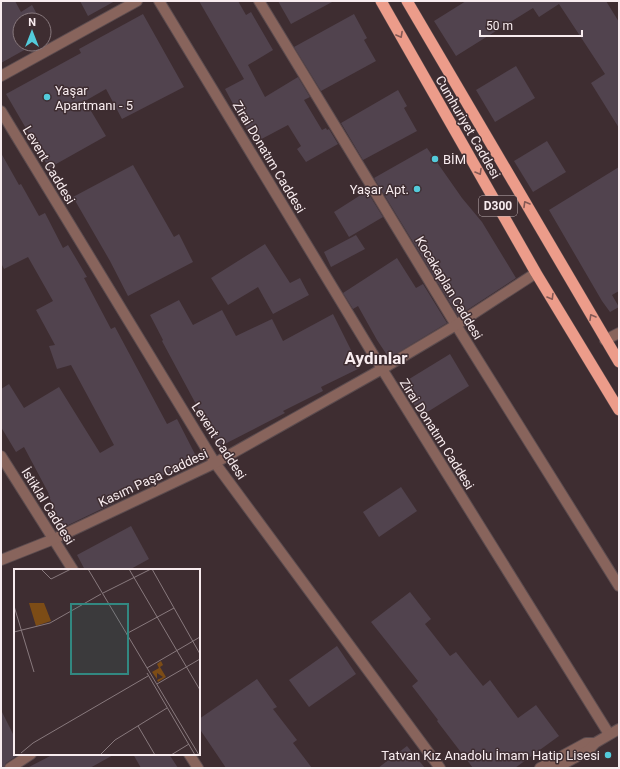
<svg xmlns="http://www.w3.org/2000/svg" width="620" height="769" font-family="Roboto,sans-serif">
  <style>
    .building { fill: #51434e }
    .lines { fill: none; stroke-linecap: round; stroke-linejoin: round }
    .minor-casing { stroke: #5c4c4f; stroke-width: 12 }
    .tertiary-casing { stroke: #5c4c4f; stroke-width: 12 }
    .trunk-casing { stroke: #5c4c4f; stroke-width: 12 }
    .minor { stroke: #88645c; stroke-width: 10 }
    .tertiary { stroke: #88645c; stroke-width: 10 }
    .trunk { stroke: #ec9c8a; stroke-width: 11 }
    .oneway { stroke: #845955 }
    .poi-dot { fill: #53cbdb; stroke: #3e2d31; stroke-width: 1.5 }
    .labels { text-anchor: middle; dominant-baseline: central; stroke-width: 3; stroke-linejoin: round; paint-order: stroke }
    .shield { fill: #3e2d31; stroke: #c0b3b6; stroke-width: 1 }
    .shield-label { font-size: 12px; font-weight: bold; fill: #f8ecef }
    .poi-label { font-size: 13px; fill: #f8ecef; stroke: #3e2d31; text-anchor: start }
    .street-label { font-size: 13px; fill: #f8ecef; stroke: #3e2d31 }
    .district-label { font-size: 17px; font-weight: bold; fill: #f8ecef; stroke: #3e2d31 }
    .inset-road { fill: none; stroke: #88797d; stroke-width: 1 }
    .view { fill: #328881; fill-opacity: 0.15; stroke: #328881; stroke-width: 2 }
    .inset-edge { fill: none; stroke: #f8ecef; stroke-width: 2 }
  </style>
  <rect width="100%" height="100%" fill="#3e2d31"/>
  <g class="building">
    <polygon points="1,1 15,1 21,12 32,5 40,20 20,20 20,44 35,44 1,63"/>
    <polygon points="80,1 115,1 88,16"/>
    <polygon points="199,1 238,1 246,15 251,12 273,50 248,65 265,97 298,77 310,97 304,100 322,130 326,128 327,130 329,129 338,144 306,162 297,149 301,146 288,125 254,143 225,89 244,79"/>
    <polygon points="278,1 334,1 291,24"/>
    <polygon points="466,1 606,1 619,22 619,128 591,83 605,74 559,4 539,17 533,8 456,56 434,21"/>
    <polygon points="143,14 184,87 122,119 106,89 85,101 106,136 49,168 6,94 81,53 79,49"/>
    <polygon points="354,14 367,38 364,40 376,61 321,91 294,47"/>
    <polygon points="516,66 535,98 495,122 476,90"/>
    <polygon points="398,90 407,106 404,108 417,131 363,160 341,123"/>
    <polygon points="547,141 566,172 533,192 514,161"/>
    <polygon points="427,148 462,198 482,222 516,278 458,316 374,178"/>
    <polygon points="1,153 19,185 21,184 39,216 45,213 63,248 68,245 87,277 84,278 111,329 115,327 167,424 177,419 197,458 113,500 114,503 62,528 48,494 49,494 24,447 16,452 1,427 1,389 9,384 24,408 59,387 100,453 114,445 71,365 57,369 49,346 55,345 36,310 53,301 28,257 4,269 1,263"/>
    <polygon points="133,165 174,237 179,234 193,262 128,296 110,261 73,197"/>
    <polygon points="619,167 619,291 612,295 619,307 610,312 602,301 549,210"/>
    <polygon points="367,191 383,217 349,237 334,212"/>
    <polygon points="356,235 365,249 331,267 324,252"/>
    <polygon points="265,244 290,283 300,278 309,295 273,314 258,287 228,305 211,278"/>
    <polygon points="397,258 416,288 423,284 447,323 389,358 377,340 358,306 353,309 343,293"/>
    <polygon points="179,300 193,325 222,310 236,336 272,319 283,341 333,314 360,368 321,387 323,391 283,411 285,413 219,447 162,341 163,340 150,315"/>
    <polygon points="450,354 469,386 421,416 401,384"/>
    <polygon points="401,487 417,511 379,537 363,512"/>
    <polygon points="131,526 149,559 129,570 85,570 77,555"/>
    <polygon points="410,592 431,619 425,624 450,656 456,652 483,686 490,680 518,718 536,705 559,736 515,768 473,768 437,721 438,720 412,686 418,681 371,622"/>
    <polygon points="337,646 356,674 309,707 289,680"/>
    <polygon points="257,679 277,707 273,709 297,740 293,743 312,768 226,768 199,728 199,719"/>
    <polygon points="1,710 15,738 15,757 6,763 4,768 1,768"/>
    <polygon points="407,746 425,768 378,768"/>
    <polygon points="54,754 115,754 90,768 27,768"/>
    <polygon points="133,754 169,754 178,768 141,768"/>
  </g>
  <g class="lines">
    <defs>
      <g id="minor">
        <polyline points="159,1 382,369 609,734"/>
        <polyline points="259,1 456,325 619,586"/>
        <polyline points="1,111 215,463 440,768"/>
        <polyline points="1,456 73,570"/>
        <polyline points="1,560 54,539 215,463 382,369 456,325 536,273"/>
        <polyline points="189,754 198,768"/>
        <polyline points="10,768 31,754"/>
        <polyline points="540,768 586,743 595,743"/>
        <polyline points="556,768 589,750 595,743 619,729"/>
      </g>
      <g id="tertiary">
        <polyline points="1,76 137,1"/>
        <polyline points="605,340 619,333"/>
      </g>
      <g id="trunk">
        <polyline points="381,1 536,273 619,410"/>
        <polyline points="407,1 619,362"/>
      </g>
    </defs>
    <use href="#minor" class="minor-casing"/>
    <use href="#tertiary" class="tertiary-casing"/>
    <use href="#trunk" class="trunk-casing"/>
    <use href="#minor" class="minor"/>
    <use href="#tertiary" class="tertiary"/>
    <use href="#trunk" class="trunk"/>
  </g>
  <defs><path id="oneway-chevron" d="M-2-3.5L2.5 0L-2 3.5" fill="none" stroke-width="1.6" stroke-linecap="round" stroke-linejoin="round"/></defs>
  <g class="oneway">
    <use href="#oneway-chevron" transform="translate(400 35) rotate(61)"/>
    <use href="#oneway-chevron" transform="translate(479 172) rotate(60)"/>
    <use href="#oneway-chevron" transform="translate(526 204) rotate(-120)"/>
    <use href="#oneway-chevron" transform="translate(551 297) rotate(59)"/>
    <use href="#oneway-chevron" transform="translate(592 317) rotate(-120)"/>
  </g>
  <g class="poi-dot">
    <circle cx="47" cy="97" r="4"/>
    <circle cx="435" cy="159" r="4"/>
    <circle cx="417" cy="189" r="4"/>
    <circle cx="608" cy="755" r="4"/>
  </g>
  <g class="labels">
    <rect class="shield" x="479" y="196" width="38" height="20" rx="3"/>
    <g class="shield-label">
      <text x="498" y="206">D300</text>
    </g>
    <g class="poi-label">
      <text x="55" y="90">Yaşar<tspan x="55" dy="15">Apartmanı - 5</tspan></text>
      <text x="443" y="159">BİM</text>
      <text x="409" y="189" text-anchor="end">Yaşar Apt.</text>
      <text x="600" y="755" text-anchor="end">Tatvan Kız Anadolu İmam Hatip Lisesi</text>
    </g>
    <g class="street-label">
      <text transform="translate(468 127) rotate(60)">Cumhuriyet Caddesi</text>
      <text transform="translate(269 157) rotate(59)">Zirai Donatım Caddesi</text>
      <text transform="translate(49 165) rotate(59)">Levent Caddesi</text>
      <text transform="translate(449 288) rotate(59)">Kocakaplan Caddesi</text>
      <text transform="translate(437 434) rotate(58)">Zirai Donatım Caddesi</text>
      <text transform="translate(219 441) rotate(57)">Levent Caddesi</text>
      <text transform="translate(153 478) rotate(-25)">Kasım Paşa Caddesi</text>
      <text transform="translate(48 506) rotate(58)">İstiklal Caddesi</text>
    </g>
    <g class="district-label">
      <text x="376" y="358">Aydınlar</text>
    </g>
  </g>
  <g transform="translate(14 569)">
    <rect width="186" height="186" fill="#3e2d31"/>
    <path d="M15 34H30L37 52 22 57ZM147 92 149 96 146 98 152 108 144 113 143 111 149 108 143 104V110L138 103 145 99 143 95Z" fill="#7c4c16"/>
    <path class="inset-road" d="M27 0 37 10 57 0M74 0 185 186M115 0 186 121M138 0 186 85M89 24 137 0M0 37 20 103M0 63 36 54 87 25M112 65 160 39M133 99 186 68M133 104 181 186M143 115 186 90M124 157 141 186M7 184 19 174 134 107M86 186 101 171 153 139M157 186 175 175"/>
    <path class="view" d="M57 35H114V105H57Z"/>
    <rect width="186" height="186" class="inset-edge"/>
  </g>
  <rect width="620" height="769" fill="none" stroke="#f8ecef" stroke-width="4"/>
  <g transform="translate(32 32)"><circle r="19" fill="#3e2d31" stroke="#88797d"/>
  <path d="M0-3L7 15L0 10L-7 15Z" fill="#53cbdb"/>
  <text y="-6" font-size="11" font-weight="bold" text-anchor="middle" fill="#f8ecef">N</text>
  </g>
  <path d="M480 30v6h102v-6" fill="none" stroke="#f8ecef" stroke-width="2"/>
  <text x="486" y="30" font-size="12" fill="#f8ecef" stroke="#3e2d31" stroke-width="3" paint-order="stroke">50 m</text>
</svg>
